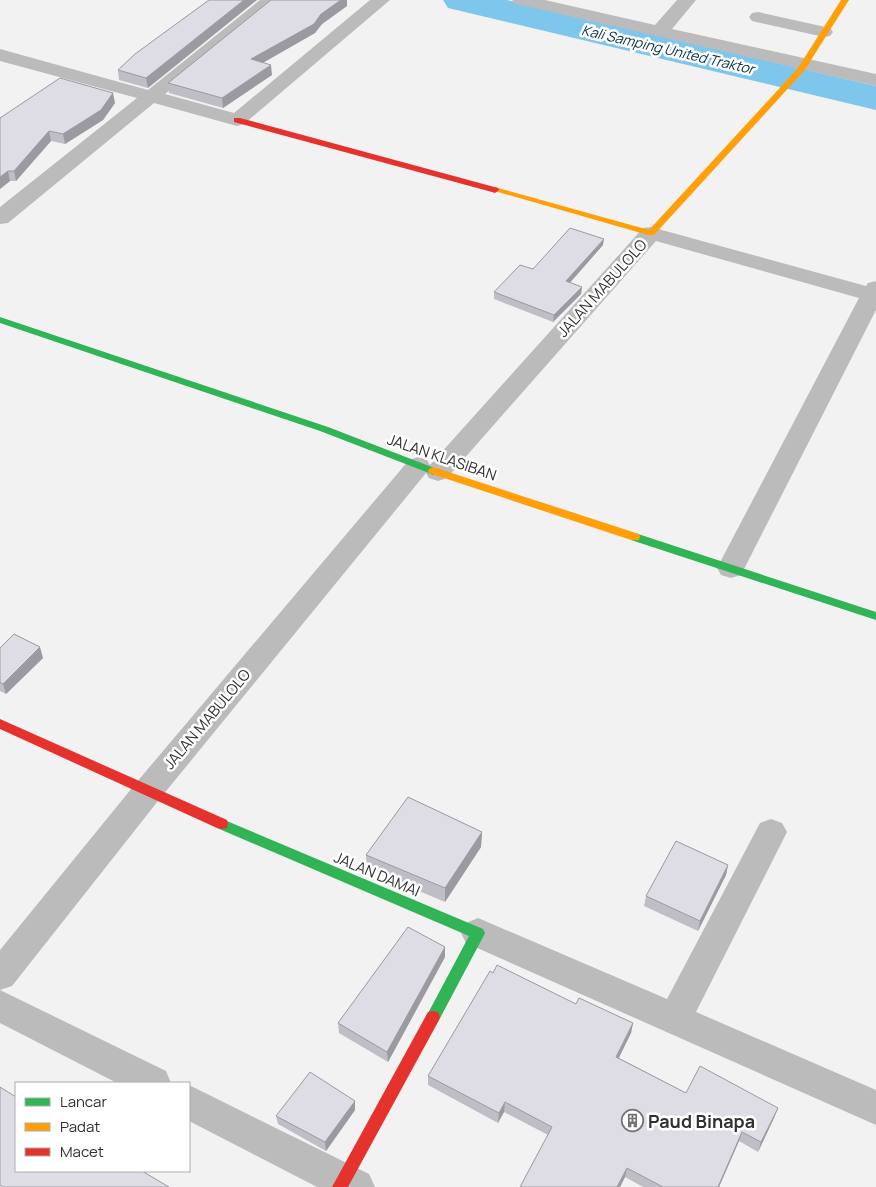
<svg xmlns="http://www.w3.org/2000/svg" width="876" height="1187" font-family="Manrope,sans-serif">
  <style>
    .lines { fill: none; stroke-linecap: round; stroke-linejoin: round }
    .river { fill: #7fc6ed; fill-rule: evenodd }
    .street { fill: #bbb; fill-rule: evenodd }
    .fast { fill: #30b455; fill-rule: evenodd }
    .slow { fill: #ff9f0a; fill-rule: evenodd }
    .jam { fill: #e5322d; fill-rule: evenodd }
    .wall { fill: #bfbdc5 }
    .shaded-wall { fill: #9b9aa0 }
    .building { fill: #dedce5; stroke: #9b9aa0 }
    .labels { text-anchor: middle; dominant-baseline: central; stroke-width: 5; stroke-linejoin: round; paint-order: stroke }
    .far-water-label { font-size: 14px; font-style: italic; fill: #033147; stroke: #fff }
    .street-label { font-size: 15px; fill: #303031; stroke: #fff }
    .near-poi-label { font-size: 18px; font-weight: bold; fill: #303031; stroke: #fff; text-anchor: start }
  </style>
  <rect width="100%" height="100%" fill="#f2f2f3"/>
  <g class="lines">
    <polygon class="river" points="443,0 507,0 876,86 876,110 448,8"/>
    <g class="street">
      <polygon points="260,0 280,0 165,94 234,113 370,0 390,0 244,124 237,126 154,103 8,223 0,224 0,207 137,98 0,61 0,49 148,90"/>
      <polygon points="512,0 545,0 655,25 677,0 696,0 672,29 876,74 876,86 521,5 515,4"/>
      <polygon points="758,12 830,28 833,32 830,36 824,37 752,21 749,17 752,13"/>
      <polygon points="651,227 866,286 868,283 876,281 876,310 741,575 731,578 721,575 717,568 859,298 656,241 447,478 438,481 429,478 426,473 158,801 12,986 0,990 0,950 136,783 409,460 418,457 427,460 430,465 643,228"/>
      <polygon points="771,819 782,823 787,832 696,1012 876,1090 876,1125 466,943 461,933 466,923 478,918 667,999 760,823"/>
      <polygon points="0,990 166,1071 171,1083 117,1083 0,1023"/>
      <polygon points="189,1085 369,1174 375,1187 317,1187 189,1121"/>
    </g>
    <g class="fast">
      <polygon points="0,317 328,427 437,469 438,471 433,475 429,473 320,431 0,323"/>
      <polygon points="635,533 876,612 876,620 631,540 630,537 631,534"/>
      <polygon points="222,819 483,929 485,933 483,937 438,1022 433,1023 428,1022 426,1017 469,936 217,828 216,824 217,820"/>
    </g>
    <g class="slow">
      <polygon points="841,0 849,0 804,71 654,235 648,235 491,190 495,187 498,188 649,230 798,68"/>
      <polygon points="433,467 639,534 640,537 639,540 631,540 429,473 428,471 429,469"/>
    </g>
    <g class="jam">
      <polygon points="234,118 240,118 498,188 499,190 495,193 492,192 234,122"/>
      <polygon points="0,719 227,820 228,824 227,828 222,829 217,828 0,729"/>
      <polygon points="433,1011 438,1012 440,1017 438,1022 348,1187 332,1187 428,1012"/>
    </g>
  </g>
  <g class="wall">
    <polygon points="209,0 148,88 119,80 118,70"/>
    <polygon points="271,0 347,0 347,6 322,24 315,33 263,63 272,75 223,108 169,93 168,83"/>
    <polygon points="115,103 103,120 65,144 51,141 16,181 10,181 0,189 0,118"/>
    <polygon points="603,245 570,283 582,287 581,294 553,322 494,299 494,292"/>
    <polygon points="0,648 43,658 6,694 0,691"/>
    <polygon points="482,832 481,847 445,902 367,869 366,855"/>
    <polygon points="728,865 726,875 698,931 644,906 646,896"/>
    <polygon points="445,947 445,957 388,1062 339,1033 338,1023"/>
    <polygon points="493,973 576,1004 633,1023 631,1033 619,1058 686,1093 778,1108 774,1118 758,1152 739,1141 719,1187 643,1187 625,1177 620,1187 520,1187 548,1135 504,1112 498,1123 428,1085 428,1076"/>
    <polygon points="355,1110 326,1151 278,1124 276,1116"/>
  </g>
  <g class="shaded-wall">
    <polygon points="244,0 257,0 148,88 146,78"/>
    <polygon points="341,0 347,0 347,6 322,24 315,33 252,69 251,59 321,14"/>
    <polygon points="271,65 272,75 223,108 222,98"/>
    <polygon points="113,93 115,103 103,120 65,144 63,134"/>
    <polygon points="49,131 51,141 16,181 14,171"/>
    <polygon points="8,171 10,181 0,189 0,177"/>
    <polygon points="604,239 603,245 565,288 566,281"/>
    <polygon points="582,287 581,294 553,322 554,315"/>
    <polygon points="40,647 43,658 6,694 3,684"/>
    <polygon points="482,832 481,847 445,902 445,888"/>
    <polygon points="728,865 726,875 698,931 700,921"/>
    <polygon points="445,947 445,957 388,1062 387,1052"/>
    <polygon points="633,1023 631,1033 614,1067 616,1057"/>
    <polygon points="355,1101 355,1110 326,1151 325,1142"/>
    <polygon points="505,1102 504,1112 498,1123 499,1113"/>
    <polygon points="778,1108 774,1118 758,1152 761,1142"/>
    <polygon points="742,1132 739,1141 719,1187 718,1187"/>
    <polygon points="627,1168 625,1177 620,1187 617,1187"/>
  </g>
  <g class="building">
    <polygon points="209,0 244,0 146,78 118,70 135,54"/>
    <polygon points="271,0 341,0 321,14 314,24 251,59 271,65 222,98 168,83"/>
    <polygon points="60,78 113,93 101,110 63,134 49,131 14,171 8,171 0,177 0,118"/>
    <polygon points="570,228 604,239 566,281 582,287 554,315 494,292 520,265 533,269"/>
    <polygon points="14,634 40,647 3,684 0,682 0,648"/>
    <polygon points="408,797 482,832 445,888 366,855"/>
    <polygon points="676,841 728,865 700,921 646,896"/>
    <polygon points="408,927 445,947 387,1052 338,1023"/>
    <polygon points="497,965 576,1004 579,998 633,1023 616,1057 686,1093 700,1066 778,1108 761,1142 742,1132 718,1187 663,1187 627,1168 617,1187 520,1187 552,1127 505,1102 499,1113 428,1076 490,971 493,973"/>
    <polygon points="310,1072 355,1101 325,1142 276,1116"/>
    <polygon points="0,1087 16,1097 16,1171 142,1171 169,1187 3,1187 0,1185"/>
  </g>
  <defs>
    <symbol id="building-ring" viewBox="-11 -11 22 22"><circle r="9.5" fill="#fff" stroke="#747475" stroke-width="1.5"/><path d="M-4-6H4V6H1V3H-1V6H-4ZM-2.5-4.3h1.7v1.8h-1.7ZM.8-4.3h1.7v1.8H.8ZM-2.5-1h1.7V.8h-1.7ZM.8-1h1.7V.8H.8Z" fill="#747475"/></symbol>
  </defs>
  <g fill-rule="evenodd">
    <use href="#building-ring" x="620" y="1108" width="25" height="25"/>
  </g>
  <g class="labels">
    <g class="far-water-label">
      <text transform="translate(668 49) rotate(13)">Kali Samping United Traktor</text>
    </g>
    <g class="street-label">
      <text transform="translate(602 288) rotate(-48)">JALAN MABULOLO</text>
      <text transform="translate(442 457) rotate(19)">JALAN KLASIBAN</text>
      <text transform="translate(207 719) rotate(-50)">JALAN MABULOLO</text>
      <text transform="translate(377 874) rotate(23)">JALAN DAMAI</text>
    </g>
    <g class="near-poi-label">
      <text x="648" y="1121">Paud Binapa</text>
    </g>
  </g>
  <rect x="15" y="1082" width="175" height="90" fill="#ffffff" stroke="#acacad"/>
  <rect x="25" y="1098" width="25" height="8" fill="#30b455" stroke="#acacad"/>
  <text x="60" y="1107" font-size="15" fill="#303031">Lancar</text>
  <rect x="25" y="1123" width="25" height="8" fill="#ff9f0a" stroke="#acacad"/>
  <text x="60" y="1132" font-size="15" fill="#303031">Padat</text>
  <rect x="25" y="1148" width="25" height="8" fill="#e5322d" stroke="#acacad"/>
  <text x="60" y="1157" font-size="15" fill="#303031">Macet</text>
</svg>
